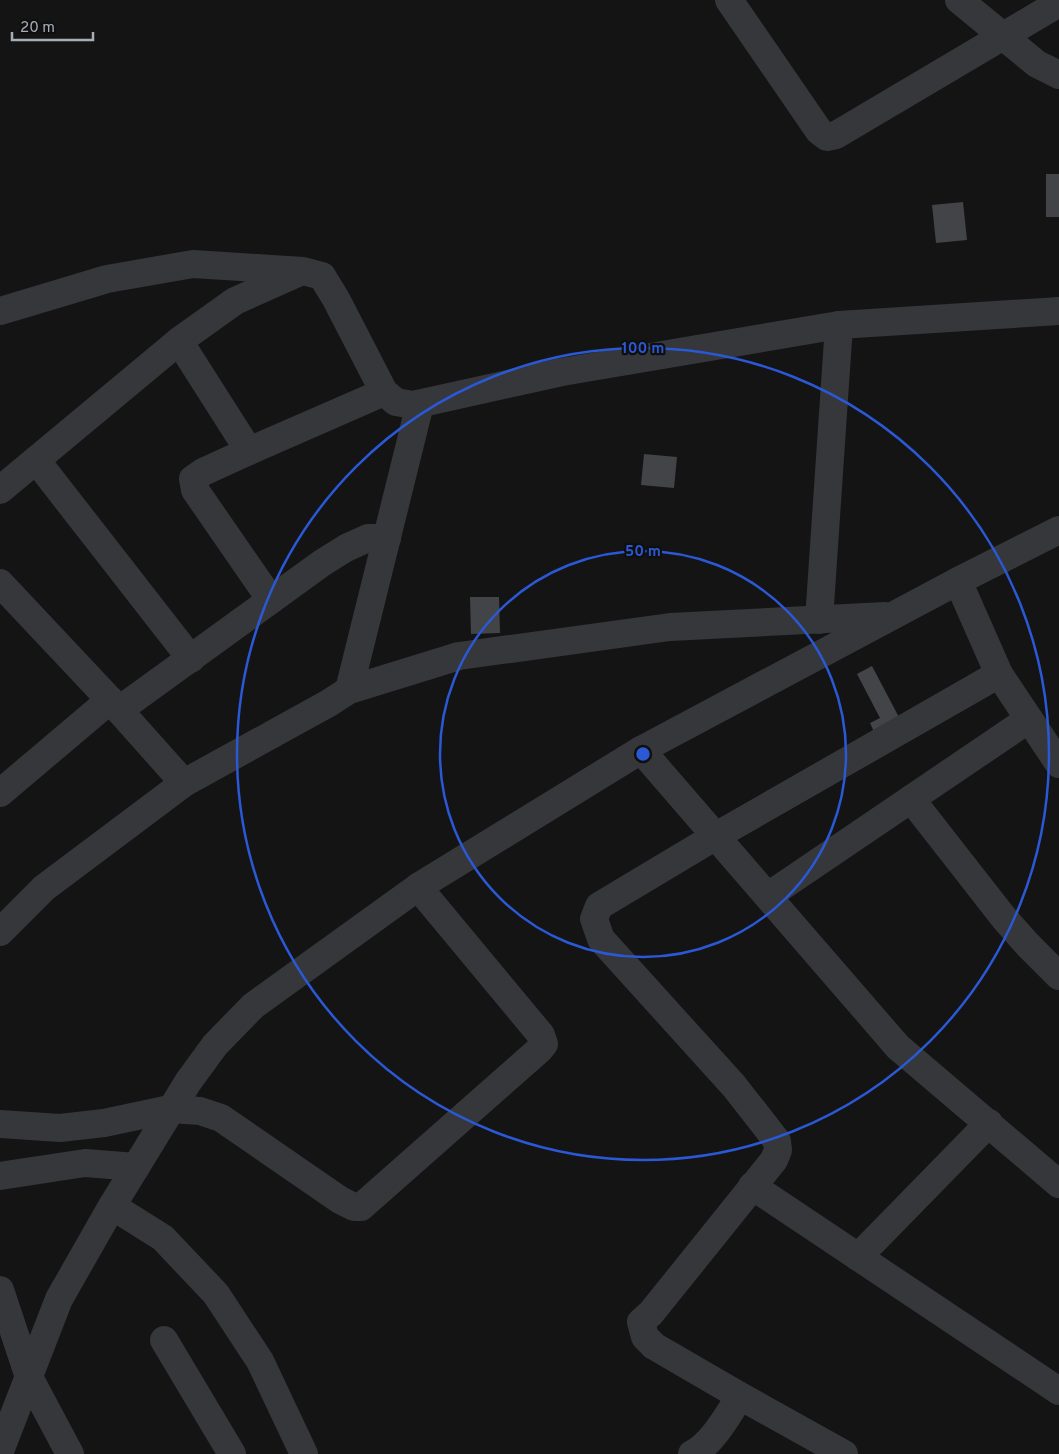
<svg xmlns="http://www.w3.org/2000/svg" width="1059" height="1454" font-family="Overpass,sans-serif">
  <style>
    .building { fill: #434448 }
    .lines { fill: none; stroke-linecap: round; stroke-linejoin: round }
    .minor { stroke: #35373a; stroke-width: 28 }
    .ring { fill: none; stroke: #2b58d4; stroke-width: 2.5 }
    .centre { fill: #2b58d4; stroke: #0f0f10; stroke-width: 2.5 }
    .ring-label { font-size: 15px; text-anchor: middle; font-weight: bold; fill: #2b58d4; stroke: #0f0f10; stroke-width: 4.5; stroke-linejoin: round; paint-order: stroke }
  </style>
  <rect width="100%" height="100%" fill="#141415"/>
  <g class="building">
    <rect x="1046" y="174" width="13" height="43"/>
    <polygon points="963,202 967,240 936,243 932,205"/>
    <polygon points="644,454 677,457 674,488 641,485"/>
    <polygon points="470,597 499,597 500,633 471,634"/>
    <polygon points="872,666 902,723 876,736 870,723 880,718 857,674"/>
  </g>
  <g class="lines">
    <g class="minor">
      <polyline points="729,0 819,131 827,137 836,135 1059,3"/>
      <polyline points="959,0 1037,64 1059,75"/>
      <polyline points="0,311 107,279 193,264 303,271 322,276 336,299 384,392 396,402 413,405 562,372 839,325 1059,311"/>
      <polyline points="179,341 249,451"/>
      <polyline points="36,460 191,659"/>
      <polyline points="0,490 179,341 235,301 300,272"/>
      <polyline points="958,581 999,674 1059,764"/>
      <polyline points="0,583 110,700 184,783"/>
      <polyline points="271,600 195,490 193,479 203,472 249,451 384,392"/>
      <polyline points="819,620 839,325"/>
      <polyline points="349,690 420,404"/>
      <polyline points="119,710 322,563 346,548 368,538 387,538"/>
      <polyline points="641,750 898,1047 1059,1184"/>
      <polyline points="0,793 110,700"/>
      <polyline points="911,799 1004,918 1027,944 1059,976"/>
      <polyline points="768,896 1029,719"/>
      <polyline points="0,932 44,888 184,783 329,703 349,690 459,656 670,627 885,616"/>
      <polyline points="0,1124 60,1128 104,1123 170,1109 200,1111 221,1118 340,1200 354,1207 361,1207 539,1050 544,1044 541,1035 418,887"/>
      <polyline points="0,1176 85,1163 136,1167"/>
      <polyline points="752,1186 1059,1391"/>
      <polyline points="112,1206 163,1238 216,1294 260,1361 304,1454"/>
      <polyline points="858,1257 989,1123"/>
      <polyline points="0,1290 29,1377 70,1454"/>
      <polyline points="164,1340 232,1454"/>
      <polyline points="0,1451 59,1299 112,1206 188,1082 215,1045 253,1006 418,887 641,750 958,581 1059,530"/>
      <path d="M692 1454C712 1444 728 1415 740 1396"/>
      <polyline points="844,1454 740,1396 654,1346 645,1337 641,1322 651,1313 774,1160 778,1150 777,1141 734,1086 601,939 594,919 599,906 716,836 999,674"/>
    </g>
  </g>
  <g class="ring">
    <circle cx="643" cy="754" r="203"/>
    <circle cx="643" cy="754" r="406"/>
  </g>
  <circle cx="643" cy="754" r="8" class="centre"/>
  <g class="ring-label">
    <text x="643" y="353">100 m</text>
    <text x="643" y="556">50 m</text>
  </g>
  <path d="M12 32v8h81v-8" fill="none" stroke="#a7adb4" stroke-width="2.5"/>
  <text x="20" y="32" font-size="15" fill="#a7adb4" stroke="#0f0f10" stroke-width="4" paint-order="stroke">20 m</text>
</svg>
